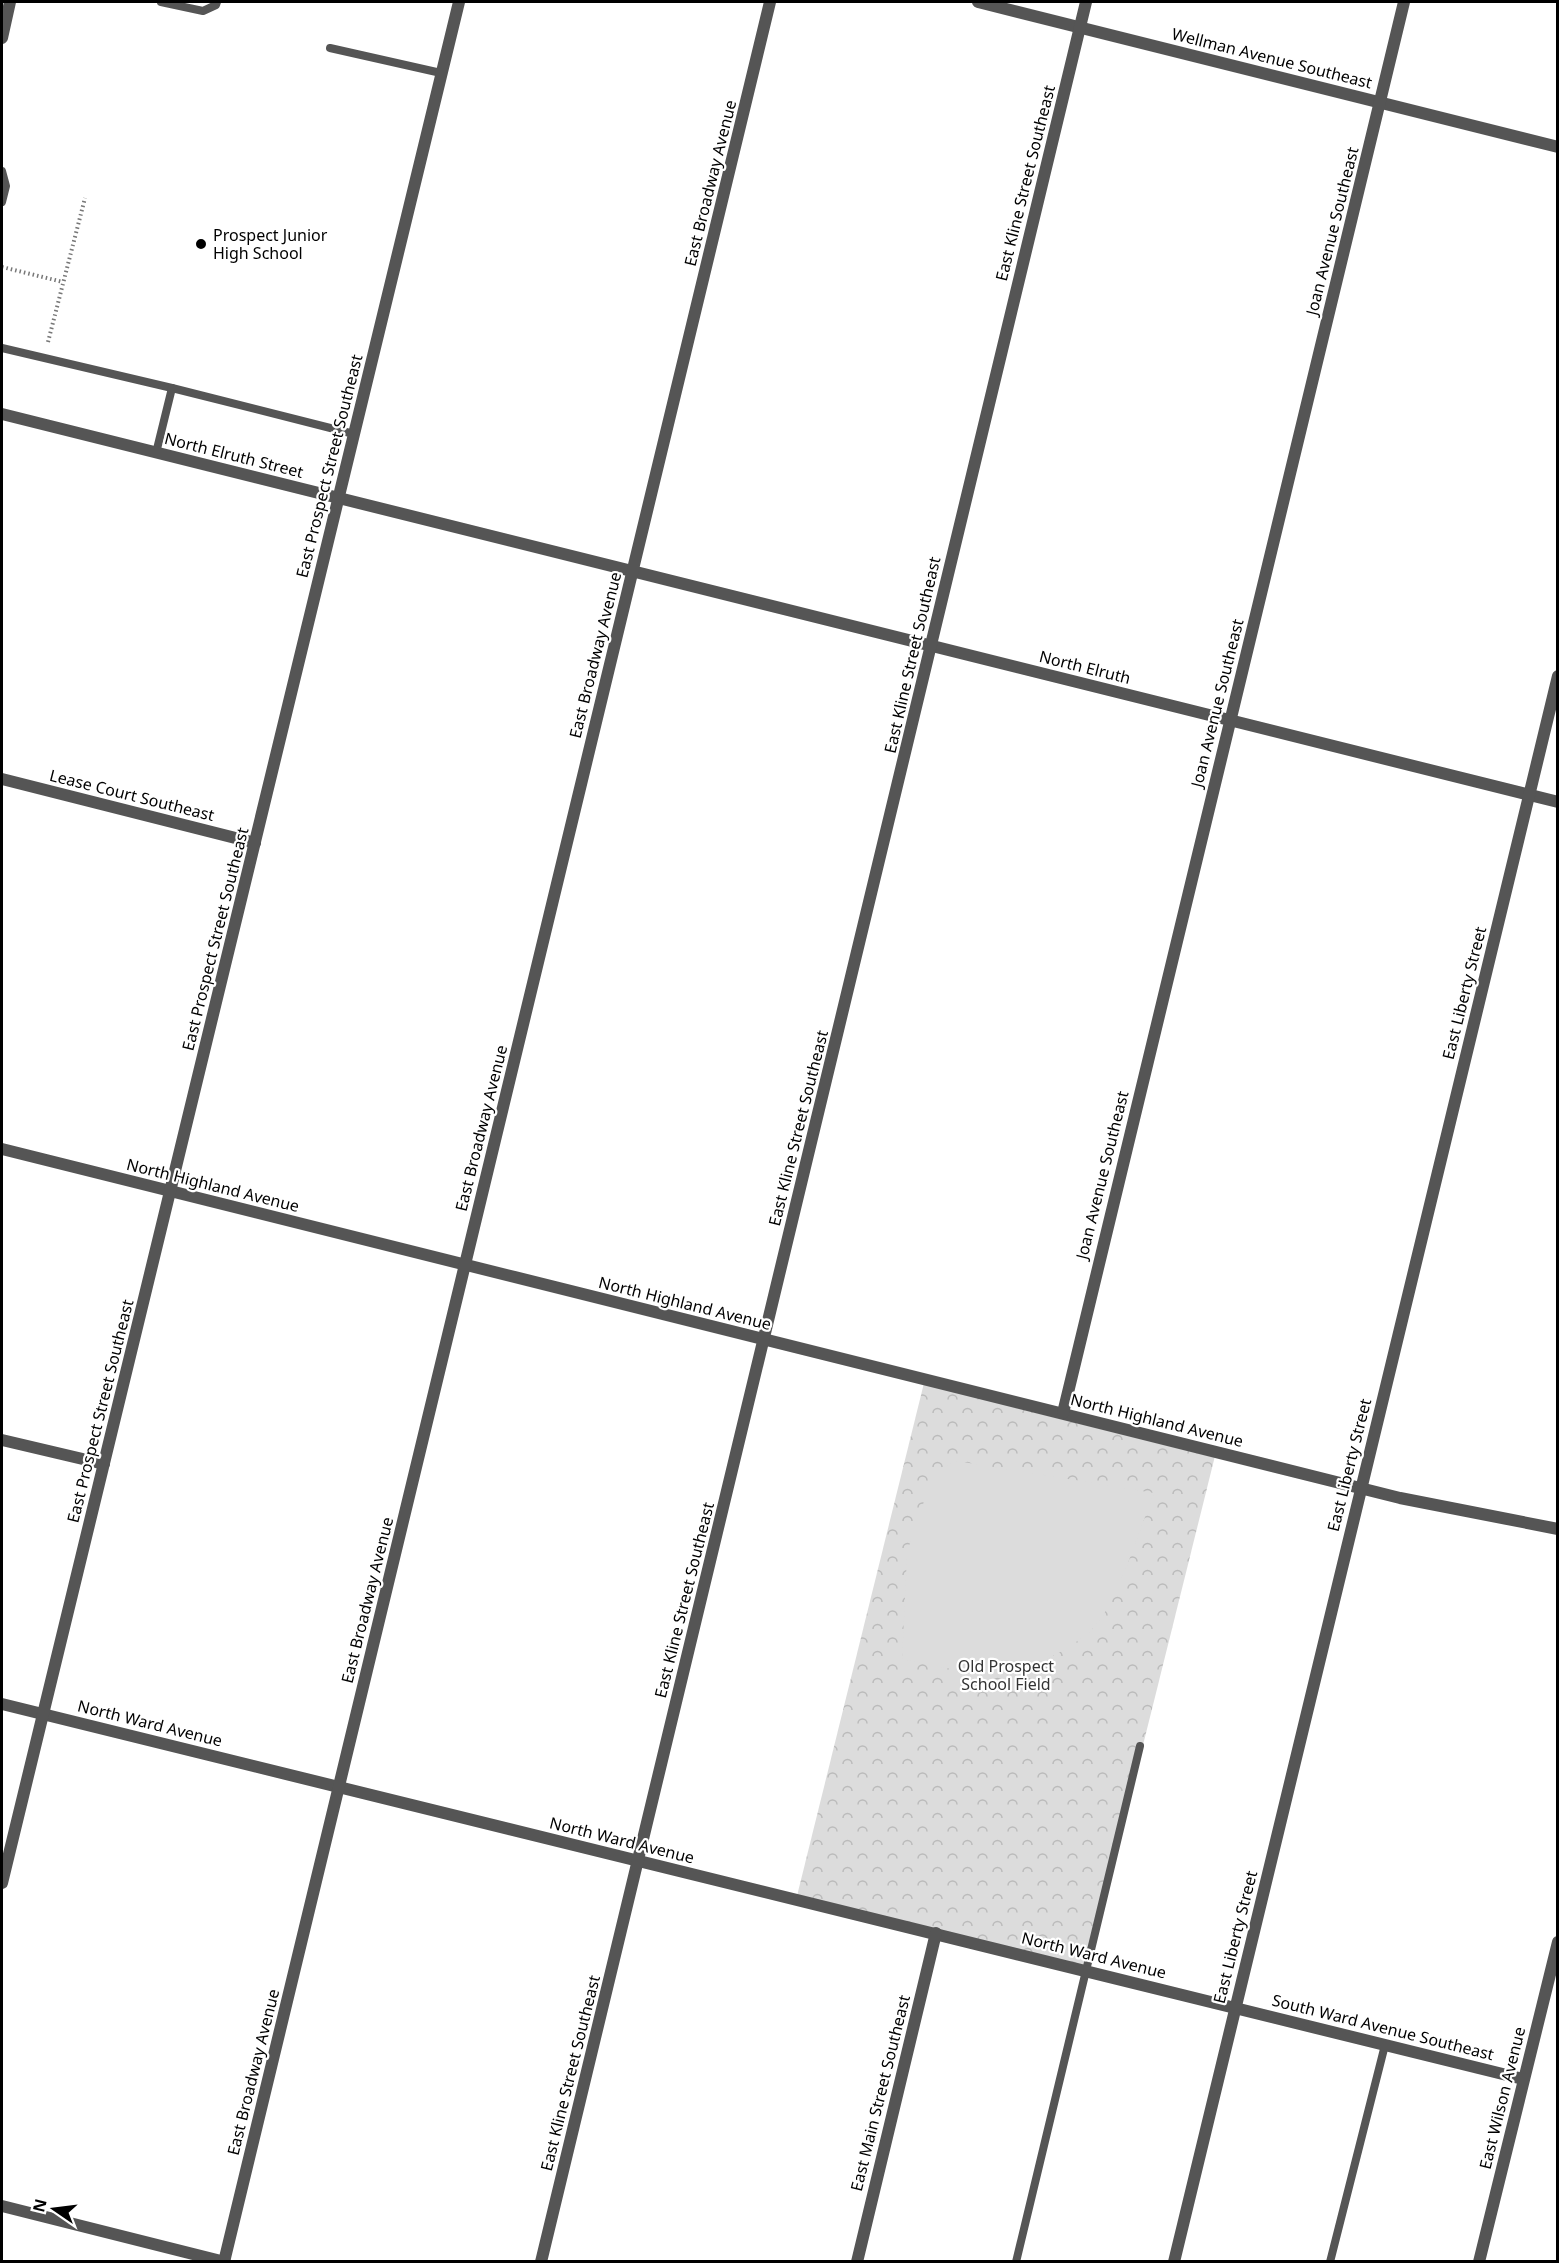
<svg xmlns="http://www.w3.org/2000/svg" width="1559" height="2263" font-family="'Noto Sans',sans-serif">
  <style>
    .forest { fill: url(#forest-crowns) }
    .garden { fill: #dcdcdc }
    .lines { fill: none; stroke-linecap: round; stroke-linejoin: round }
    .path { stroke: #777; stroke-width: 4; stroke-dasharray: 1.5 3; stroke-linecap: butt }
    .service { stroke: #555; stroke-width: 8 }
    .minor { stroke: #555; stroke-width: 12 }
    .tertiary { stroke: #555; stroke-width: 12 }
    .poi-dot { fill: #000; stroke: #fff; stroke-width: 2 }
    .labels { text-anchor: middle; dominant-baseline: central; stroke-width: 4.5; stroke-linejoin: round; paint-order: stroke }
    .street-label { font-size: 16px; fill: #000; stroke: #fff }
    .poi-label { font-size: 16px; fill: #000; stroke: #fff; text-anchor: start }
    .park-label { font-size: 16px; fill: #333; stroke: #fff }
  </style>
  <defs>
    <pattern id="forest-crowns" width="20" height="18" patternUnits="userSpaceOnUse" patternTransform="scale(1.5)"><rect width="20" height="18" fill="#dcdcdc"/><path d="M2 6a3 3 0 1 1 6 0M12 15a3 3 0 1 1 6 0" fill="none" stroke="#bbb"/></pattern>
  </defs>
  <rect width="100%" height="100%" fill="#fff"/>
  <polygon class="forest" points="925,1379 1216,1452 1087,1970 796,1900"/>
  <polygon class="garden" points="957,1461 1154,1493 1125,1571 1102,1618 1087,1635 1057,1654 1012,1675 971,1673 902,1659 907,1555 916,1518 941,1468"/>
  <g class="lines">
    <g class="path">
      <polyline points="2,267 63,282"/>
      <polyline points="48,342 85,198"/>
    </g>
    <g class="service">
      <polyline points="161,2 203,11 216,5 217,2"/>
      <polyline points="330,48 441,73"/>
      <polyline points="2,171 6,186 2,202"/>
      <polyline points="2,348 172,388"/>
      <polyline points="156,453 172,388 354,434"/>
      <polyline points="1016,2262 1140,1746"/>
      <polyline points="1330,2262 1385,2045"/>
    </g>
    <g class="minor">
      <polyline points="978,2 1558,147"/>
      <polyline points="2,38 10,2"/>
      <polyline points="2,414 1558,802"/>
      <polyline points="2,779 255,843"/>
      <polyline points="2,1149 1400,1498 1558,1529"/>
      <polyline points="1063,1413 1404,2"/>
      <polyline points="2,1440 104,1464"/>
      <polyline points="2,1704 1523,2079"/>
      <polyline points="2,1883 459,2"/>
      <polyline points="2,2206 225,2262"/>
      <polyline points="224,2262 770,2"/>
      <polyline points="541,2262 1086,2"/>
      <polyline points="857,2262 936,1933"/>
      <polyline points="1479,2262 1558,1942"/>
    </g>
    <polyline class="tertiary" points="1174,2262 1558,676"/>
  </g>
  <circle class="poi-dot" cx="201" cy="244" r="6"/>
  <g class="labels">
    <g class="street-label">
      <text transform="translate(1272 58) rotate(14)">Wellman Avenue Southeast</text>
      <text transform="translate(710 183) rotate(-76)">East Broadway Avenue</text>
      <text transform="translate(1025 183) rotate(-76)">East Kline Street Southeast</text>
      <text transform="translate(1332 231) rotate(-76)">Joan Avenue Southeast</text>
      <text transform="translate(234 455) rotate(14)">North Elruth Street</text>
      <text transform="translate(329 466) rotate(-76)">East Prospect Street Southeast</text>
      <text transform="translate(595 655) rotate(-76)">East Broadway Avenue</text>
      <text transform="translate(912 655) rotate(-77)">East Kline Street Southeast</text>
      <text transform="translate(1085 667) rotate(14)">North Elruth</text>
      <text transform="translate(1217 703) rotate(-76)">Joan Avenue Southeast</text>
      <text transform="translate(132 795) rotate(14)">Lease Court Southeast</text>
      <text transform="translate(215 939) rotate(-76)">East Prospect Street Southeast</text>
      <text transform="translate(1464 993) rotate(-76)">East Liberty Street</text>
      <text transform="translate(481 1128) rotate(-76)">East Broadway Avenue</text>
      <text transform="translate(798 1128) rotate(-76)">East Kline Street Southeast</text>
      <text transform="translate(1102 1175) rotate(-76)">Joan Avenue Southeast</text>
      <text transform="translate(213 1185) rotate(14)">North Highland Avenue</text>
      <text transform="translate(685 1303) rotate(14)">North Highland Avenue</text>
      <text transform="translate(100 1411) rotate(-76)">East Prospect Street Southeast</text>
      <text transform="translate(1157 1420) rotate(14)">North Highland Avenue</text>
      <text transform="translate(1349 1465) rotate(-76)">East Liberty Street</text>
      <text transform="translate(367 1600) rotate(-76)">East Broadway Avenue</text>
      <text transform="translate(684 1600) rotate(-76)">East Kline Street Southeast</text>
      <text transform="translate(150 1723) rotate(14)">North Ward Avenue</text>
      <text transform="translate(622 1840) rotate(14)">North Ward Avenue</text>
      <text transform="translate(1235 1937) rotate(-76)">East Liberty Street</text>
      <text transform="translate(1094 1955) rotate(14)">North Ward Avenue</text>
      <text transform="translate(1383 2027) rotate(14)">South Ward Avenue Southeast</text>
      <text transform="translate(253 2072) rotate(-76)">East Broadway Avenue</text>
      <text transform="translate(570 2073) rotate(-76)">East Kline Street Southeast</text>
      <text transform="translate(880 2093) rotate(-76)">East Main Street Southeast</text>
      <text transform="translate(1502 2098) rotate(-76)">East Wilson Avenue</text>
    </g>
    <g class="poi-label">
      <text x="213" y="235">Prospect Junior<tspan x="213" dy="18">High School</tspan></text>
    </g>
    <g class="park-label">
      <text x="1006" y="1666">Old Prospect<tspan x="1006" dy="18">School Field</tspan></text>
    </g>
  </g>
  <rect width="1559" height="2263" fill="none" stroke="#000000" stroke-width="6"/>
  <g transform="translate(54 2209) rotate(284)" stroke="#ffffff" stroke-width="4.5" paint-order="stroke">
  <path d="M0-4.5L10 22L0 15L-10 22Z" fill="#000000"/>
  <text y="-9" font-size="16" font-weight="bold" text-anchor="middle" fill="#000000">N</text>
  </g>
</svg>
